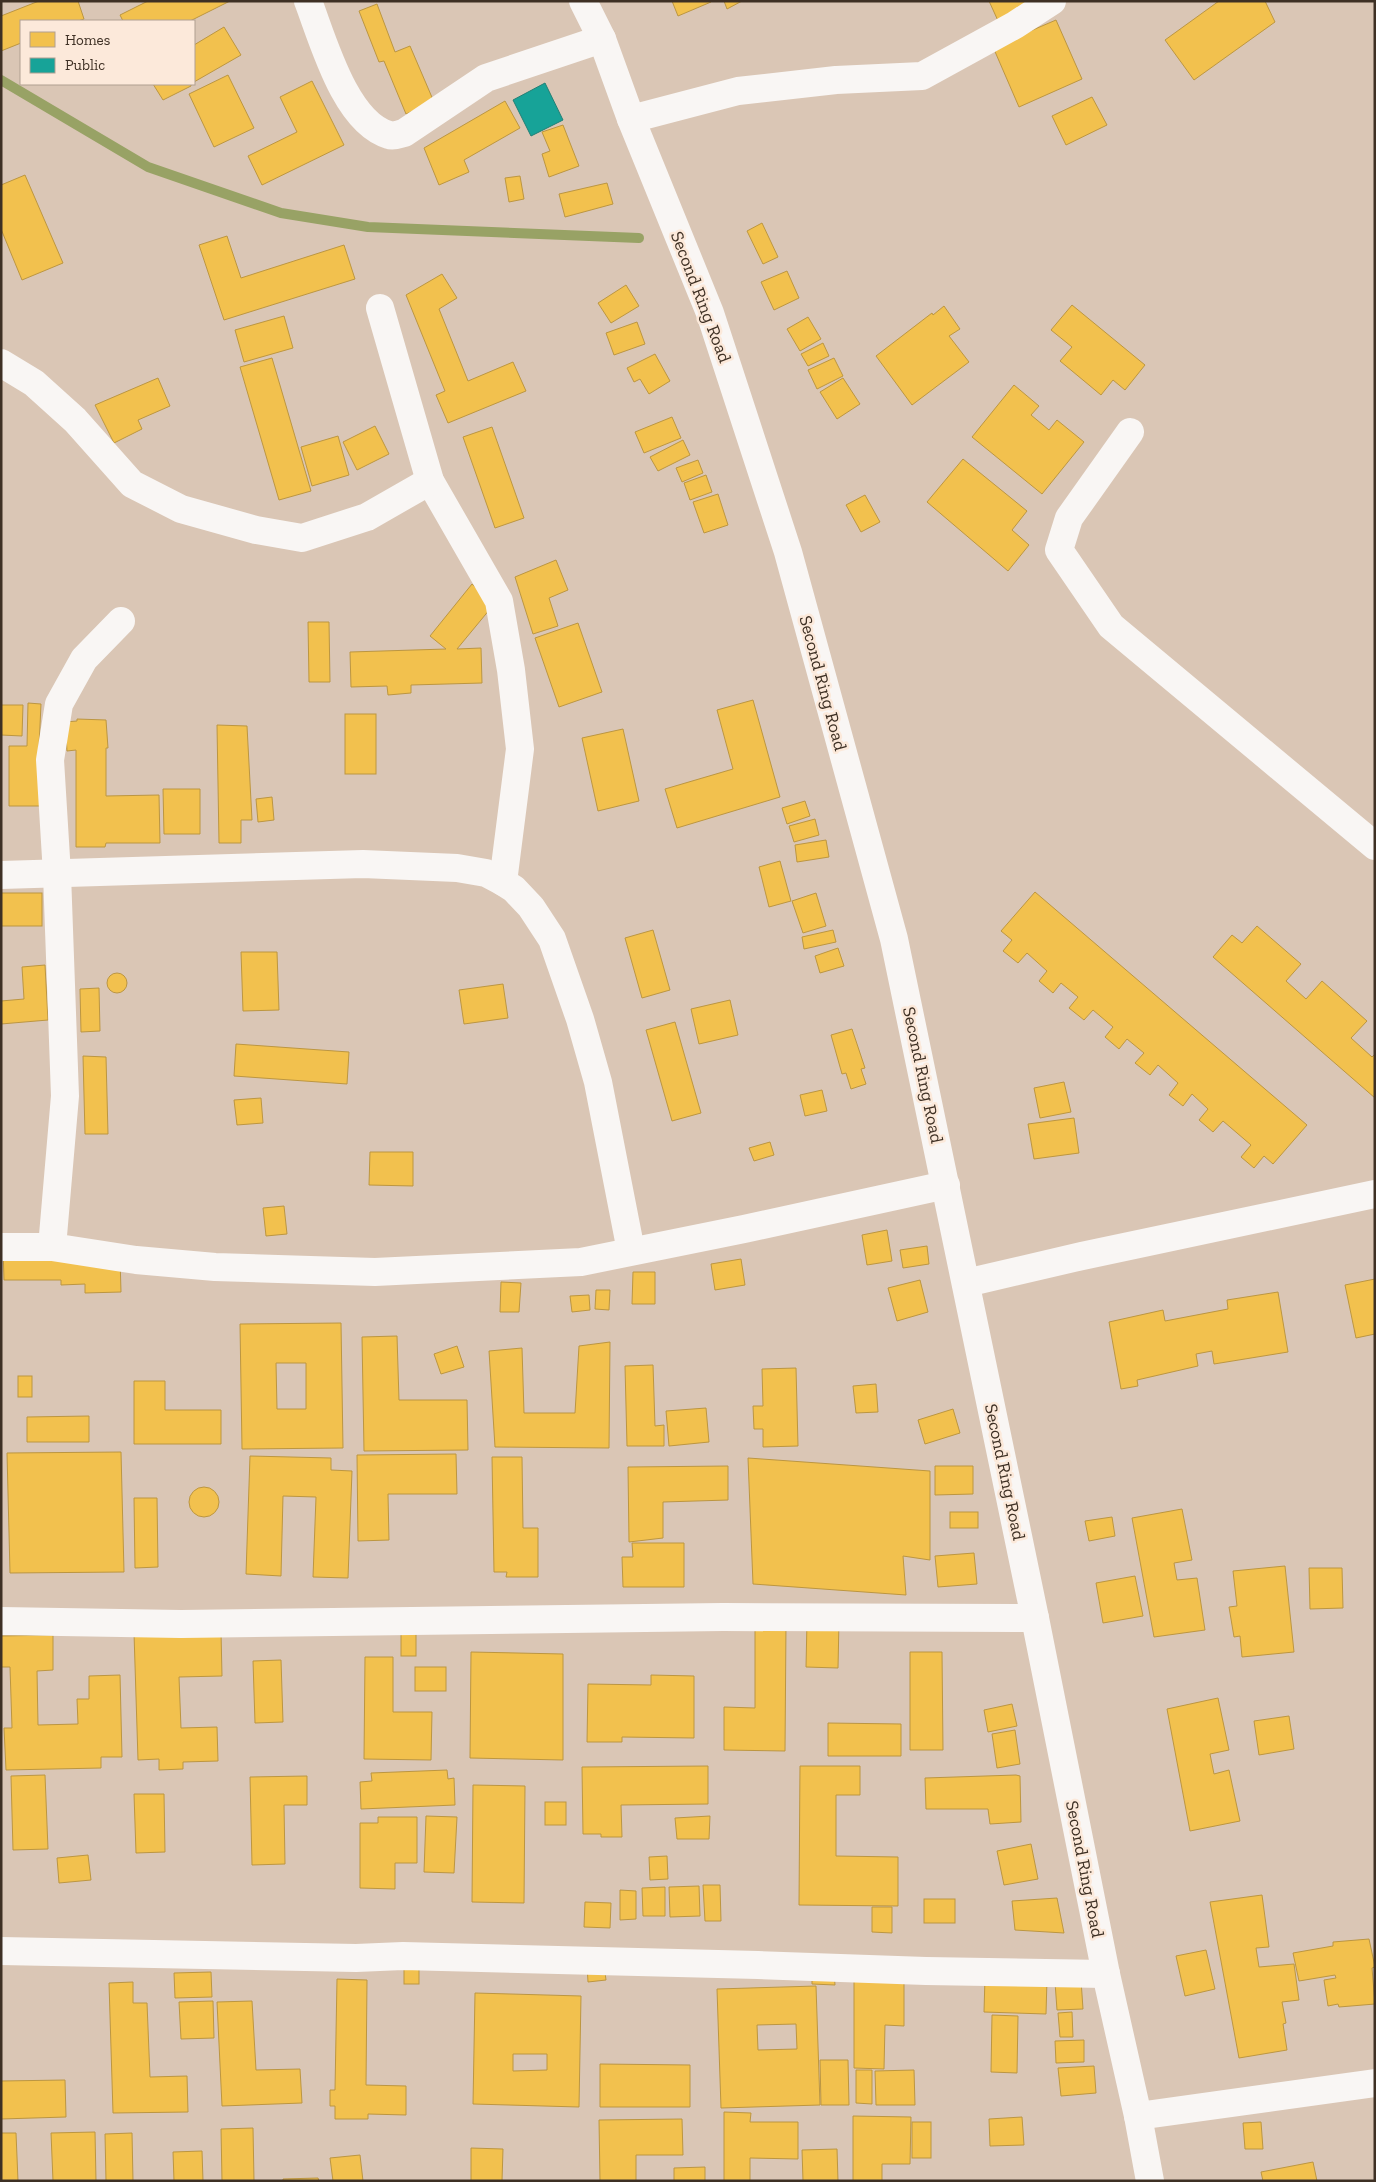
<svg xmlns="http://www.w3.org/2000/svg" width="1376" height="2182" font-family="'Zilla Slab',serif">
  <style>
    .homes { fill: #f2c14e; stroke: #bc9641; fill-rule: evenodd }
    .public { fill: #17a398; stroke: #238075 }
    .lines { fill: none; stroke-linecap: round; stroke-linejoin: round }
    .stream { stroke: #98a265; stroke-width: 10 }
    .minor { stroke: #f9f6f4; stroke-width: 28 }
    .major { stroke: #f9f6f4; stroke-width: 28 }
    .labels { text-anchor: middle; dominant-baseline: central; stroke-width: 5; stroke-linejoin: round; paint-order: stroke }
    .street-label { font-size: 18px; fill: #3e3024; stroke: #fce9da }
  </style>
  <rect width="100%" height="100%" fill="#dac6b5"/>
  <g class="homes">
    <polygon points="39,1 78,1 84,19 78,21 21,21 21,43 1,51 1,16"/>
    <polygon points="148,1 230,1 190,21 123,21 120,15"/>
    <polygon points="672,1 710,1 711,2 678,16"/>
    <polygon points="724,1 742,1 727,9"/>
    <polygon points="989,1 1045,1 999,23"/>
    <polygon points="1219,1 1265,1 1275,22 1194,80 1165,40"/>
    <polygon points="377,4 395,52 410,46 434,102 406,114 384,61 379,62 359,11"/>
    <polygon points="1056,20 1082,79 1019,107 993,47"/>
    <polygon points="224,27 241,55 194,82 194,45"/>
    <polygon points="228,75 254,128 214,147 189,94"/>
    <polygon points="312,81 344,145 262,185 248,156 297,132 280,97"/>
    <polygon points="153,84 191,84 191,86 163,100"/>
    <polygon points="1092,97 1107,125 1066,145 1052,116"/>
    <polygon points="505,101 520,128 464,160 469,172 439,185 424,148"/>
    <polygon points="563,125 579,166 549,177 542,154 550,151 542,132"/>
    <polygon points="25,175 63,263 22,280 1,229 1,185"/>
    <polygon points="520,176 524,199 509,202 505,178"/>
    <polygon points="607,183 613,204 565,217 559,194"/>
    <polygon points="762,223 778,257 763,264 747,231"/>
    <polygon points="227,236 241,278 344,245 355,279 224,320 199,245"/>
    <polygon points="787,271 799,298 774,310 761,282"/>
    <polygon points="442,274 457,298 439,309 468,381 513,362 526,391 448,423 436,395 445,391 406,295"/>
    <polygon points="626,285 639,306 611,323 598,303"/>
    <polygon points="1072,305 1145,365 1125,390 1113,380 1101,395 1060,361 1072,347 1051,330"/>
    <polygon points="944,306 960,329 949,336 969,362 912,405 876,356 932,313 933,315"/>
    <polygon points="284,316 293,348 244,362 235,330"/>
    <polygon points="808,317 821,339 800,351 787,329"/>
    <polygon points="637,322 645,344 614,355 606,333"/>
    <polygon points="823,343 829,356 808,366 801,354"/>
    <polygon points="655,354 670,381 649,394 640,379 634,382 627,368"/>
    <polygon points="272,358 311,491 279,500 240,367"/>
    <polygon points="834,358 843,376 817,389 808,370"/>
    <polygon points="158,378 170,406 138,420 142,429 114,443 95,405"/>
    <polygon points="843,378 860,404 837,419 820,392"/>
    <polygon points="1014,385 1039,406 1031,415 1049,430 1057,420 1084,442 1042,494 972,437"/>
    <polygon points="672,417 681,438 644,453 635,432"/>
    <polygon points="375,426 389,454 357,470 343,442"/>
    <polygon points="492,427 524,518 495,528 463,437"/>
    <polygon points="338,436 349,475 312,486 301,447"/>
    <polygon points="683,440 690,455 658,471 650,457"/>
    <polygon points="963,459 1027,511 1012,530 1029,545 1008,571 927,502"/>
    <polygon points="698,460 703,473 682,482 676,468"/>
    <polygon points="706,475 712,492 690,500 684,483"/>
    <polygon points="718,494 728,525 704,533 693,502"/>
    <polygon points="865,495 880,522 861,532 846,505"/>
    <polygon points="556,560 568,590 549,598 558,626 533,634 515,577"/>
    <polygon points="472,584 495,603 457,649 481,648 482,683 411,685 411,693 388,695 387,686 351,687 350,652 446,649 430,636"/>
    <polygon points="308,622 329,622 330,682 309,682"/>
    <polygon points="578,623 602,692 559,707 535,638"/>
    <polygon points="753,700 780,797 677,828 665,789 733,769 717,710"/>
    <polygon points="28,703 41,704 39,747 40,806 9,806 9,746 27,746"/>
    <polygon points="1,705 23,705 22,736 1,735"/>
    <rect x="345" y="714" width="31" height="60"/>
    <polygon points="77,719 106,720 108,748 106,748 106,796 159,795 160,843 106,843 105,847 76,847 76,750 67,751 65,722 77,721"/>
    <polygon points="217,725 247,726 252,820 241,820 241,843 219,843"/>
    <polygon points="623,729 639,801 598,811 582,738"/>
    <polygon points="163,789 200,789 200,834 164,834"/>
    <polygon points="272,797 274,820 258,822 256,799"/>
    <polygon points="805,801 810,816 787,824 782,808"/>
    <polygon points="815,819 819,835 794,842 789,826"/>
    <polygon points="826,840 829,857 797,862 795,845"/>
    <polygon points="780,861 791,901 769,907 759,867"/>
    <polygon points="1035,892 1307,1125 1273,1164 1264,1156 1254,1168 1241,1157 1251,1145 1223,1121 1213,1132 1199,1120 1208,1109 1192,1094 1183,1106 1169,1095 1178,1083 1158,1065 1150,1075 1135,1063 1144,1053 1127,1039 1119,1049 1105,1037 1113,1027 1093,1010 1084,1020 1069,1008 1078,997 1061,983 1053,993 1039,981 1047,971 1027,953 1018,963 1003,951 1012,940 1001,931"/>
    <rect x="1" y="893" width="41" height="33"/>
    <polygon points="816,893 826,926 803,933 792,901"/>
    <polygon points="1257,926 1301,964 1286,981 1306,999 1322,981 1367,1021 1351,1038 1372,1057 1375,1054 1375,1098 1213,957 1232,935 1242,943"/>
    <polygon points="653,930 670,990 642,998 625,938"/>
    <polygon points="833,930 836,942 804,949 802,937"/>
    <polygon points="838,948 844,966 820,973 815,956"/>
    <polygon points="241,952 277,952 279,1010 243,1011"/>
    <polygon points="45,965 48,1020 1,1024 1,1001 24,999 22,967"/>
    <circle cx="117" cy="983" r="10"/>
    <polygon points="503,984 508,1018 464,1024 459,990"/>
    <polygon points="99,988 100,1031 81,1032 80,989"/>
    <polygon points="730,1000 738,1035 699,1044 691,1009"/>
    <polygon points="675,1022 701,1113 672,1121 646,1030"/>
    <polygon points="852,1029 865,1068 861,1069 866,1084 851,1089 846,1073 842,1074 831,1035"/>
    <polygon points="236,1044 349,1052 347,1084 234,1076"/>
    <polygon points="83,1056 106,1057 108,1134 85,1134"/>
    <polygon points="1064,1082 1071,1112 1040,1118 1034,1088"/>
    <polygon points="822,1090 827,1111 805,1116 800,1095"/>
    <polygon points="261,1098 263,1123 237,1125 234,1100"/>
    <polygon points="1074,1118 1079,1153 1034,1159 1028,1124"/>
    <polygon points="770,1142 774,1155 754,1161 749,1148"/>
    <polygon points="370,1152 413,1152 413,1186 369,1185"/>
    <polygon points="284,1206 287,1234 266,1236 263,1208"/>
    <polygon points="887,1230 892,1261 867,1265 862,1235"/>
    <polygon points="927,1246 929,1264 903,1268 900,1250"/>
    <polygon points="3,1247 120,1257 121,1292 85,1293 85,1284 61,1285 61,1280 4,1280"/>
    <polygon points="741,1259 745,1285 715,1290 711,1264"/>
    <polygon points="633,1272 655,1272 655,1304 632,1304"/>
    <polygon points="1375,1279 1375,1334 1356,1338 1345,1285"/>
    <polygon points="920,1280 928,1312 897,1321 888,1288"/>
    <polygon points="501,1282 521,1283 519,1312 500,1312"/>
    <polygon points="596,1290 610,1290 609,1310 595,1309"/>
    <polygon points="1278,1292 1288,1352 1214,1364 1212,1351 1196,1354 1198,1366 1137,1380 1138,1386 1121,1389 1109,1322 1163,1310 1165,1321 1228,1309 1227,1300"/>
    <polygon points="589,1295 590,1310 572,1312 570,1296"/>
    <path d="M341 1323 343 1448 242 1449 240 1324ZM276 1363H306V1409H277Z"/>
    <polygon points="397,1336 399,1400 467,1400 468,1450 364,1451 362,1337"/>
    <polygon points="610,1342 609,1448 495,1447 489,1351 522,1348 524,1413 575,1413 579,1346"/>
    <polygon points="457,1346 464,1367 441,1374 434,1354"/>
    <polygon points="653,1365 655,1426 664,1425 664,1446 627,1446 625,1366"/>
    <polygon points="796,1368 798,1446 763,1447 763,1429 754,1429 753,1406 763,1406 762,1369"/>
    <rect x="18" y="1376" width="14" height="21"/>
    <polygon points="134,1381 165,1381 165,1410 221,1410 221,1444 134,1444"/>
    <polygon points="876,1384 878,1412 856,1413 853,1386"/>
    <polygon points="706,1408 709,1442 669,1446 666,1411"/>
    <polygon points="953,1409 960,1433 925,1444 918,1420"/>
    <polygon points="89,1416 89,1442 27,1442 27,1417"/>
    <polygon points="121,1452 124,1572 10,1573 7,1453"/>
    <polygon points="456,1454 457,1494 388,1494 389,1540 358,1541 357,1455"/>
    <polygon points="250,1456 331,1458 331,1470 352,1471 348,1578 313,1577 316,1497 283,1496 281,1576 246,1574"/>
    <polygon points="492,1457 522,1457 523,1528 538,1528 538,1577 506,1577 507,1572 494,1572"/>
    <polygon points="748,1458 930,1471 930,1560 903,1556 906,1595 753,1584"/>
    <polygon points="728,1466 728,1500 663,1502 663,1538 629,1542 628,1467"/>
    <polygon points="935,1466 973,1466 973,1494 935,1495"/>
    <circle cx="204" cy="1502" r="15"/>
    <polygon points="134,1498 157,1498 158,1567 135,1568"/>
    <polygon points="1182,1509 1192,1560 1174,1563 1177,1580 1197,1578 1205,1630 1154,1637 1132,1518"/>
    <rect x="950" y="1512" width="28" height="16"/>
    <polygon points="1112,1517 1115,1536 1089,1541 1085,1521"/>
    <polygon points="632,1543 684,1543 684,1587 623,1587 622,1557 633,1557"/>
    <polygon points="974,1553 977,1584 938,1587 935,1556"/>
    <polygon points="1285,1566 1294,1652 1242,1657 1240,1636 1234,1637 1229,1607 1237,1606 1233,1571"/>
    <polygon points="1309,1568 1342,1568 1343,1608 1310,1609"/>
    <polygon points="1135,1576 1143,1616 1103,1623 1096,1583"/>
    <polygon points="807,1621 839,1621 838,1668 806,1667"/>
    <polygon points="755,1623 786,1623 785,1751 724,1750 724,1707 755,1708"/>
    <polygon points="221,1632 222,1676 179,1677 181,1728 217,1727 218,1761 183,1762 183,1769 159,1770 159,1759 138,1760 134,1633"/>
    <rect x="401" y="1633" width="15" height="23"/>
    <polygon points="53,1635 53,1670 37,1671 38,1725 78,1724 77,1699 89,1699 89,1676 120,1675 122,1757 101,1757 101,1768 6,1770 4,1728 12,1728 10,1667 1,1667 1,1636"/>
    <polygon points="471,1652 563,1654 563,1760 470,1758"/>
    <polygon points="910,1652 942,1652 943,1750 910,1750"/>
    <polygon points="365,1657 393,1657 393,1712 432,1712 431,1760 364,1759"/>
    <polygon points="281,1660 283,1722 255,1723 253,1661"/>
    <rect x="415" y="1667" width="31" height="24"/>
    <polygon points="651,1675 694,1676 694,1738 622,1737 622,1742 587,1742 588,1684 651,1685"/>
    <polygon points="1218,1698 1229,1750 1210,1754 1214,1774 1229,1770 1240,1821 1190,1831 1167,1709"/>
    <polygon points="1012,1704 1017,1726 988,1732 984,1710"/>
    <polygon points="1289,1716 1294,1749 1259,1755 1254,1721"/>
    <polygon points="828,1723 901,1724 901,1756 828,1756"/>
    <polygon points="1015,1730 1020,1764 997,1768 992,1734"/>
    <polygon points="708,1766 708,1804 621,1805 622,1837 601,1837 601,1834 583,1834 582,1767"/>
    <polygon points="800,1766 860,1766 860,1795 836,1795 836,1856 898,1857 898,1906 799,1905"/>
    <polygon points="447,1770 448,1779 454,1778 455,1805 361,1809 360,1782 372,1781 371,1773"/>
    <polygon points="45,1775 48,1849 13,1850 11,1776"/>
    <polygon points="1016,1775 1020,1776 1021,1822 990,1824 988,1809 926,1809 925,1778"/>
    <polygon points="307,1776 307,1805 284,1805 285,1864 252,1865 250,1777"/>
    <polygon points="473,1785 525,1786 524,1903 472,1902"/>
    <polygon points="134,1794 164,1794 165,1852 136,1853"/>
    <rect x="545" y="1802" width="21" height="23"/>
    <polygon points="426,1816 457,1817 454,1873 424,1872"/>
    <polygon points="710,1816 709,1839 677,1839 675,1818"/>
    <polygon points="378,1817 417,1817 417,1863 395,1863 395,1889 360,1888 360,1823 378,1823"/>
    <polygon points="1031,1844 1038,1879 1004,1885 997,1851"/>
    <polygon points="88,1855 91,1880 59,1883 57,1858"/>
    <polygon points="667,1856 668,1879 650,1880 649,1857"/>
    <polygon points="703,1885 720,1885 721,1921 705,1921"/>
    <polygon points="699,1886 700,1916 670,1917 669,1887"/>
    <polygon points="665,1887 665,1916 643,1916 642,1888"/>
    <polygon points="620,1890 636,1891 636,1919 620,1920"/>
    <polygon points="1262,1895 1269,1947 1256,1948 1259,1967 1294,1964 1299,2000 1282,2002 1286,2023 1283,2024 1287,2050 1239,2058 1210,1902"/>
    <polygon points="1057,1898 1064,1933 1015,1930 1012,1901"/>
    <rect x="924" y="1899" width="31" height="24"/>
    <polygon points="585,1902 611,1903 610,1928 584,1927"/>
    <polygon points="872,1907 892,1907 892,1933 872,1932"/>
    <polygon points="1369,1939 1375,1967 1372,1968 1375,2004 1339,2007 1338,2004 1328,2006 1324,1980 1336,1978 1335,1975 1299,1981 1293,1953 1333,1946 1333,1942"/>
    <polygon points="1206,1950 1215,1989 1185,1996 1176,1956"/>
    <rect x="404" y="1957" width="15" height="27"/>
    <polygon points="604,1965 606,1980 588,1982 587,1966"/>
    <polygon points="812,1971 834,1971 835,1985 812,1984"/>
    <polygon points="211,1972 212,1997 175,1998 174,1973"/>
    <polygon points="985,1977 1047,1979 1046,2014 984,2012"/>
    <polygon points="337,1979 367,1980 366,2085 406,2086 406,2115 368,2114 368,2119 335,2119 335,2106 330,2106 330,2090 335,2090"/>
    <polygon points="1081,1980 1083,2009 1057,2010 1055,1982"/>
    <polygon points="854,1981 904,1981 904,2026 885,2025 884,2069 854,2068"/>
    <polygon points="133,1982 133,2003 147,2003 150,2077 187,2076 188,2112 113,2113 109,1983"/>
    <path d="M816 1986 820 2105 721 2108 717 1989ZM796 2024 797 2049 758 2050 757 2025Z"/>
    <path d="M475 1993 581 1996 579 2107 473 2104ZM513 2054H547V2070L513 2071Z"/>
    <polygon points="213,2001 214,2038 181,2039 179,2002"/>
    <polygon points="252,2001 256,2070 300,2069 302,2103 222,2106 217,2002"/>
    <polygon points="1072,2012 1073,2037 1060,2037 1058,2013"/>
    <polygon points="992,2015 1018,2016 1017,2073 991,2072"/>
    <polygon points="1084,2040 1084,2062 1056,2063 1055,2041"/>
    <polygon points="820,2060 848,2060 849,2105 821,2105"/>
    <polygon points="600,2064 690,2065 690,2107 600,2107"/>
    <polygon points="1094,2066 1096,2093 1061,2096 1058,2068"/>
    <polygon points="856,2070 872,2070 872,2104 856,2103"/>
    <polygon points="914,2070 915,2105 876,2105 875,2071"/>
    <polygon points="65,2080 66,2117 1,2119 1,2081"/>
    <polygon points="724,2112 751,2113 750,2122 798,2122 798,2159 750,2158 750,2181 724,2181"/>
    <polygon points="853,2116 911,2117 910,2164 882,2164 882,2181 853,2181"/>
    <polygon points="1022,2117 1024,2145 990,2146 989,2119"/>
    <polygon points="682,2119 683,2155 636,2155 636,2181 600,2181 599,2120"/>
    <rect x="912" y="2122" width="19" height="36"/>
    <polygon points="1261,2122 1263,2149 1245,2149 1243,2123"/>
    <polygon points="253,2128 254,2181 222,2181 221,2129"/>
    <polygon points="95,2132 96,2181 53,2181 51,2133"/>
    <polygon points="1,2133 16,2133 18,2181 1,2181"/>
    <polygon points="132,2133 133,2181 106,2181 105,2134"/>
    <polygon points="471,2148 503,2149 502,2181 471,2181"/>
    <polygon points="837,2149 838,2181 803,2181 802,2150"/>
    <polygon points="202,2151 203,2181 174,2181 173,2152"/>
    <polygon points="360,2155 363,2181 333,2181 330,2158"/>
    <polygon points="1313,2162 1317,2181 1263,2181 1261,2172"/>
    <polygon points="705,2167 705,2181 674,2181 674,2168"/>
    <polygon points="318,2178 319,2181 283,2181 283,2179"/>
  </g>
  <polygon class="public" points="545,83 563,120 531,136 513,100"/>
  <g class="lines">
    <polyline class="stream" points="1,80 148,167 281,213 368,227 639,238"/>
    <g class="minor">
      <path d="M308 1C323 40 345 122 389 135 394 137 399 134 404 133L486 78 602 39"/>
      <polyline points="631,119 738,91 836,80 922,76 1015,25 1052,1"/>
      <polyline points="380,308 430,481 499,601 511,670 520,749 503,882"/>
      <polyline points="1,363 34,383 75,420 132,484 181,509 256,530 302,538 367,517 430,481"/>
      <polyline points="1130,432 1069,518 1059,550 1111,626 1375,846"/>
      <polyline points="1,875 363,864 457,868 486,873 503,882 514,889 531,907 552,939 580,1019 598,1082 631,1251"/>
      <polyline points="1,1247 52,1247 136,1260 215,1267 375,1272 581,1262 744,1229 946,1185"/>
      <polyline points="52,1247 65,1096 57,874 50,760 59,704 84,659 121,621"/>
      <polyline points="966,1283 1082,1256 1375,1194"/>
      <polyline points="1,1621 181,1624 723,1617 1035,1618"/>
      <polyline points="1,1951 356,1958 403,1956 758,1965 926,1971 1106,1974"/>
      <polyline points="1138,2116 1375,2083"/>
    </g>
    <polyline class="major" points="583,1 602,39 631,119 710,313 788,552 894,939 1035,1618 1106,1974 1138,2116 1150,2181"/>
  </g>
  <g class="labels">
    <g class="street-label">
      <text transform="translate(701 297) rotate(69)">Second Ring Road</text>
      <text transform="translate(823 683) rotate(75)">Second Ring Road</text>
      <text transform="translate(923 1075) rotate(78)">Second Ring Road</text>
      <text transform="translate(1005 1472) rotate(78)">Second Ring Road</text>
      <text transform="translate(1085 1869) rotate(79)">Second Ring Road</text>
    </g>
  </g>
  <rect width="1376" height="2182" fill="none" stroke="#3e3024" stroke-width="5"/>
  <rect x="20" y="20" width="175" height="65" fill="#fce9da" stroke="#b09f91"/>
  <rect x="30" y="32" width="25" height="15" fill="#f2c14e" stroke="#b09f91"/>
  <text x="65" y="45" font-size="15" fill="#3e3024">Homes</text>
  <rect x="30" y="58" width="25" height="15" fill="#17a398" stroke="#b09f91"/>
  <text x="65" y="70" font-size="15" fill="#3e3024">Public</text>
</svg>
